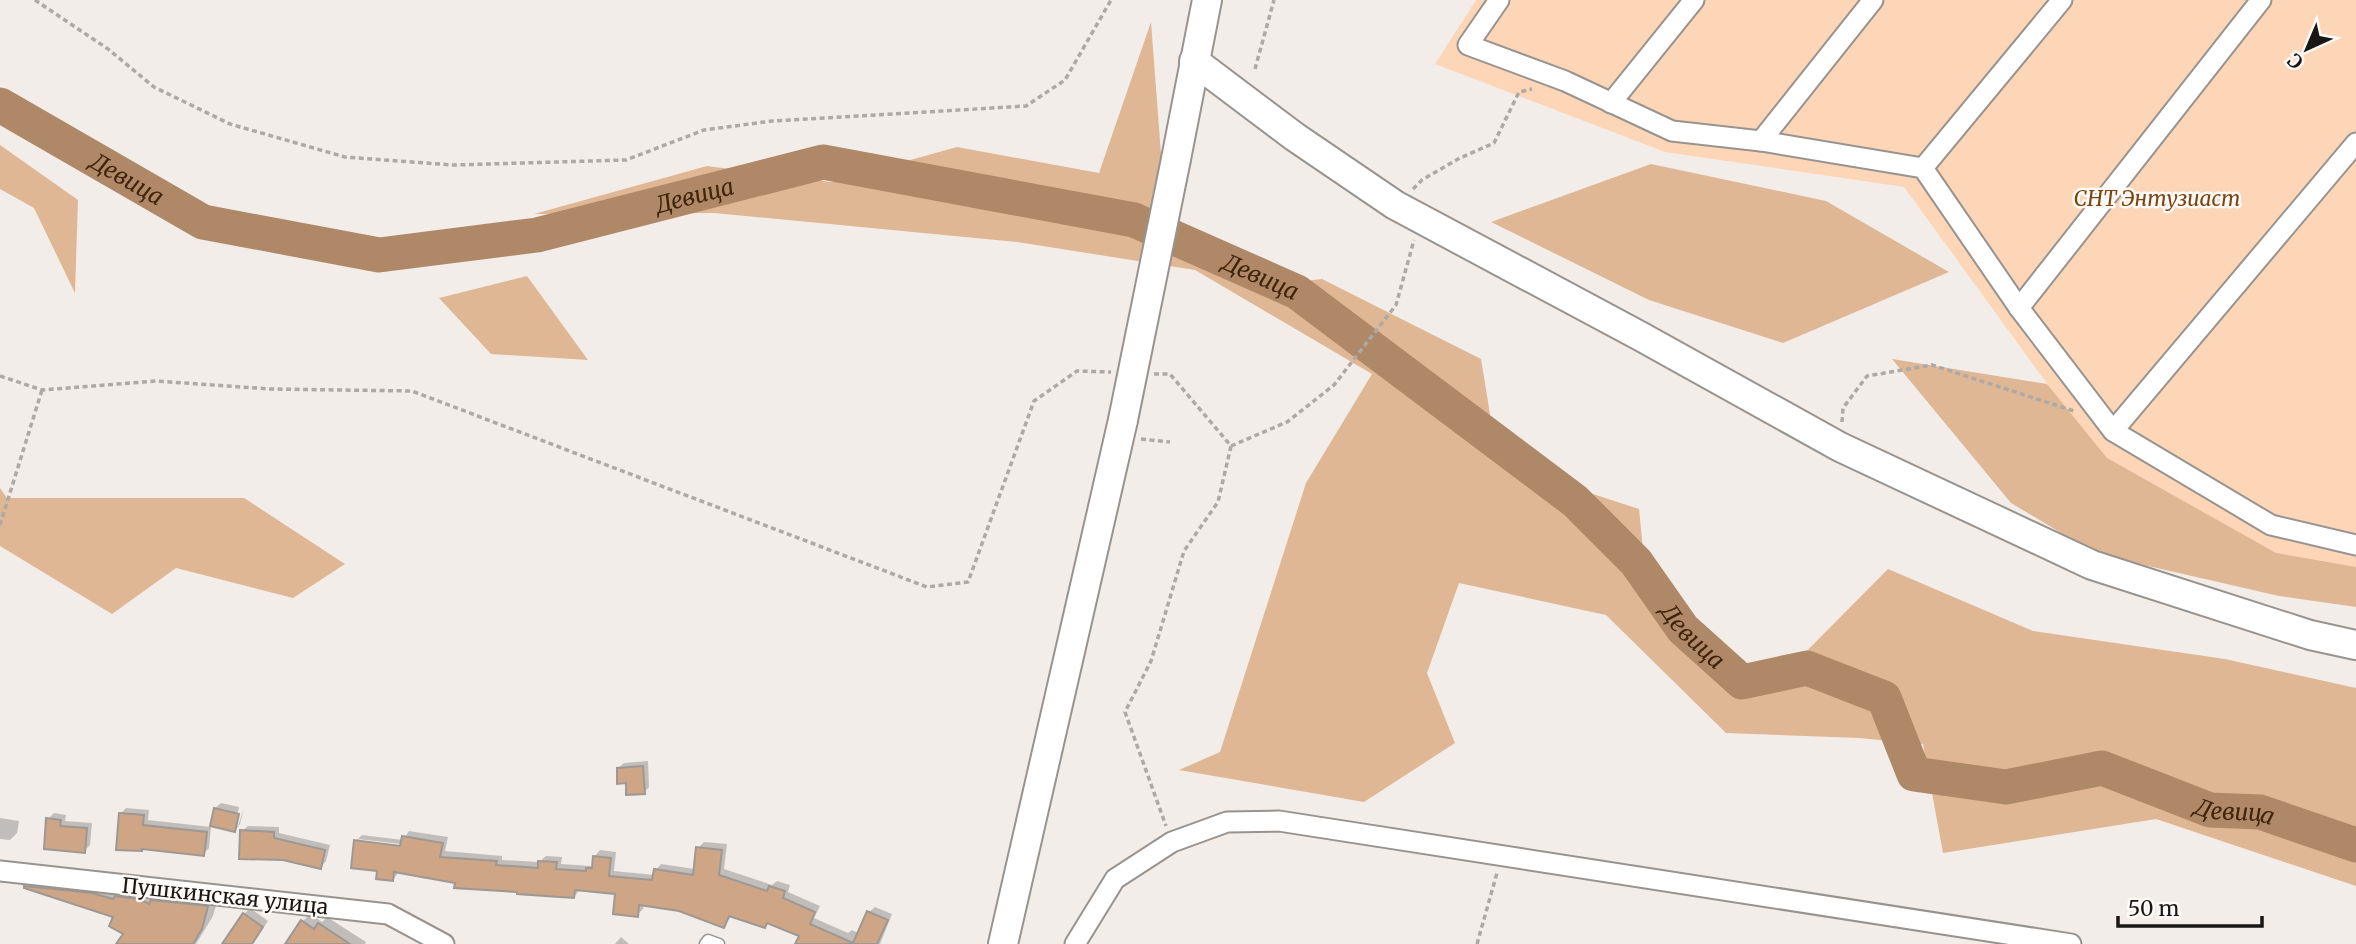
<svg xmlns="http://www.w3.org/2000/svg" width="2356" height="944" font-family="Merriweather,serif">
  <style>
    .green { fill: #fdd6b7 }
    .forest { fill: #e0b795 }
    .shadow { fill: #0003; fill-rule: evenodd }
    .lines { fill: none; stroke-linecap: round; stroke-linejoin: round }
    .river { stroke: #af8868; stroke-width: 35 }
    .building { fill: #cfa685; stroke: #9d9894; stroke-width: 2 }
    .lane-casing { stroke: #98938f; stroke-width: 13 }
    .street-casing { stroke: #98938f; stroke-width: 23 }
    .secondary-casing { stroke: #98938f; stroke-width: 32 }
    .path { stroke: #ada9a6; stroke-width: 3.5; stroke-dasharray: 5 3.5; stroke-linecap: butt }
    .lane { stroke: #fff; stroke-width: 10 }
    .street { stroke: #fff; stroke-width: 19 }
    .secondary { stroke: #fff; stroke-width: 28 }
    .secondary-bridge-casing { stroke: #98938f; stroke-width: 32; stroke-linecap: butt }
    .secondary-bridge { stroke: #fff; stroke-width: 28 }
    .labels { text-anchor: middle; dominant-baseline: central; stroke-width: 5; stroke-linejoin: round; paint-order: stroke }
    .park-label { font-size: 21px; font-style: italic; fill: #7a4610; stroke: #fffaf7 }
    .street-label { font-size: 21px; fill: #181715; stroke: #fffaf7 }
    .water-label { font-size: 23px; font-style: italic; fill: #402409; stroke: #fffaf7 }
  </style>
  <rect width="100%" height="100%" fill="#f2ede9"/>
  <polygon class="green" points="1476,0 2356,0 2356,571 2270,557 2104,462 1904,187 1665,152 1435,64"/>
  <g class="forest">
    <polygon points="1151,22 1165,207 1251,287 1322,279 1481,359 1498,463 1639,509 1649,610 1768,690 1888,569 2033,631 2225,659 2356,688 2356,886 2156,819 1943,853 1923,744 1859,738 1726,733 1606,615 1459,583 1427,673 1455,743 1364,802 1179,770 1220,752 1306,483 1372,374 1195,270 1017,242 714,213 534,214 707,166 831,182 957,147 1099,173"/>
    <polygon points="0,145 78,200 75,293 34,208 0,189"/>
    <polygon points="1651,164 1826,201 1949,272 1783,343 1649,300 1491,222"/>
    <polygon points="527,276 588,360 491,354 439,298"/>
    <polygon points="1892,359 2047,384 2107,458 2276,553 2356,567 2356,607 2279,596 2096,554 2011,503"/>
    <polygon points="0,488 7,498 244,498 345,564 293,598 176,568 112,614 0,546"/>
  </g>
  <g class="shadow">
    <polygon points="648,761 649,787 644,793 627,782 618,768 624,763"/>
    <polygon points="221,803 239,807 235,826 238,826 244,808 240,824 235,830 215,808"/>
    <polygon points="126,808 149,810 148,820 211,827 209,848 203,854 143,847 121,813"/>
    <polygon points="54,813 66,815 65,821 92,823 90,845 84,851 48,819"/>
    <polygon points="0,818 19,821 17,833 10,840 0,839"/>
    <polygon points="248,826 279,827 279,833 330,845 326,861 321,867 283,858 242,831"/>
    <path d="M409 831 448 837 445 851 502 856V860L539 862 546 856 562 857 561 864 591 866 594 863 595 856 600 850 616 852 614 871 655 875 656 870 661 864 695 869 698 848 704 842 727 844 724 869 772 885 777 881 790 885 788 892 820 906 814 918 848 933 852 930 860 934 869 912 875 907 892 914 880 944H803L801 935 769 922 764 926 732 915 724 926 680 909 644 904 643 909 637 915 617 892 580 889 574 897 519 891 399 871 393 880 379 870 356 841 362 835 403 840ZM358 839 409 845 408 848 358 842Z"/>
    <polygon points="38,875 219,895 213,916 196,944 118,944 125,933 115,916 26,887"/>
    <polygon points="250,908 268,921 252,944 235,944 244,914"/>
    <polygon points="310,914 322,922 327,917 366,942 365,944 297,944 302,922"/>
    <polygon points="621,937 629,944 615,944"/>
  </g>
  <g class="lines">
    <path class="river" id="s1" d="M0 105 203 222 379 255 537 235 823 162 1134 220 1297 292 1575 501 1636 562 1683 629 1742 682 1807 668 1884 698 1914 774 2006 787 2102 768 2210 810 2260 812 2356 845"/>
  </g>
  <g class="building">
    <polygon points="643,766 645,794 626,795 626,783 617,784 617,768"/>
    <polygon points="214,808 239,814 235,832 210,826"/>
    <polygon points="119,813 144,815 143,825 207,832 204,856 142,849 142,851 116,850"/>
    <polygon points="46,818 61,820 60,826 87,828 85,853 44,849"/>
    <polygon points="240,830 274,832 274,838 325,850 321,869 283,860 239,859"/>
    <polygon points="402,836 443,843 440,857 497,861 496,865 538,868 538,861 557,862 556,869 586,871 586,868 592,868 593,856 611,858 609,876 652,880 654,869 693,875 696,847 722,850 719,875 767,891 769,886 785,891 783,898 815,912 810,924 853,943 867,911 888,920 877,944 795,944 799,936 767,923 765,928 729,916 724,928 679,911 639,905 638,917 613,914 615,894 575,890 574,898 517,894 517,892 454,888 455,883 394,872 393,881 376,879 377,871 351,868 354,840 400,846"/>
    <polygon points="24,886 92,893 113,899 115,896 139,899 149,904 151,900 208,906 202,929 193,944 116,944 123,934 109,926 113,917 24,888"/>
    <polygon points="243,913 263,927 252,944 222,944"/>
    <polygon points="301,920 314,929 318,923 350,944 285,944"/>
  </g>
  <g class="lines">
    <defs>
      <polyline id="lane" points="705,944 708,940 719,944"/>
      <g id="street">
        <polyline points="1499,0 1468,45 1565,81 1672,131 1761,141 1923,168 2019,308 2113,431 2271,525 2356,545"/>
        <polyline points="1611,103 1694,0"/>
        <polyline points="1761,141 1873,0"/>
        <polyline points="1923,168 2062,0"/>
        <polyline points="2019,308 2261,0"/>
        <polyline points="2113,431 2356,143"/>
        <polyline points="0,871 388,914 444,944"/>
        <polyline points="1075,944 1115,879 1172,842 1227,822 1279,821 2071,944"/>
      </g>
      <g id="secondary">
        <polyline points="1194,61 1295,137 1395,205 1640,336 1840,447 2092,565 2310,635 2356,645"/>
        <polyline points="1176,159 1207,0"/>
        <polyline points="1003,944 1123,420"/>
      </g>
    </defs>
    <use href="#lane" class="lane-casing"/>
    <use href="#street" class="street-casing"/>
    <use href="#secondary" class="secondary-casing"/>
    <g class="path">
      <polyline points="35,0 108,49 154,87 230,124 345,157 453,165 626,160 704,130 772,121 1026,106 1065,80 1111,0"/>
      <polyline points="1255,69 1274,0"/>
      <polyline points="1413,189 1422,180 1460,158 1494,143 1519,92 1532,89"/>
      <polyline points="1154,374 1170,374 1231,446 1218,502 1184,551 1151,661 1125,712 1166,826"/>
      <polyline points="0,376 42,390 156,381 270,389 412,391 927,587 968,582 1034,401 1077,371 1111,372"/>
      <polyline points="1842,422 1843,408 1867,376 1932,365 2074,411"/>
      <polyline points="1141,439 1170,442"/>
      <polyline points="1231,446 1287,422 1334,385 1396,305 1414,240"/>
      <polyline points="0,525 42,390"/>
      <polyline points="1477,944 1497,873"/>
    </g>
    <use href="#lane" class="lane"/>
    <use href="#street" class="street"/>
    <use href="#secondary" class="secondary"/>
    <defs>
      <polyline id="secondary-bridge" points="1123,420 1176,159"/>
    </defs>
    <use href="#secondary-bridge" class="secondary-bridge-casing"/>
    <use href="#secondary-bridge" class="secondary-bridge"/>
  </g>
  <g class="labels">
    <g class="park-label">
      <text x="2157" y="198">СНТ Энтузиаст</text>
    </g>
    <g class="street-label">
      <text transform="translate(225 896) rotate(6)">Пушкинская улица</text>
    </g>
    <g class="water-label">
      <text stroke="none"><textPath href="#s1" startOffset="147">Девица</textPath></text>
      <text stroke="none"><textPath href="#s1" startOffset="735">Девица</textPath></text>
      <text stroke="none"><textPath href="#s1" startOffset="1323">Девица</textPath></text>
      <text stroke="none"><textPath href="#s1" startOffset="1890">Девица</textPath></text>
      <text stroke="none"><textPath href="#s1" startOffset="2520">Девица</textPath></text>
    </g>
  </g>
  <g transform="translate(2307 49) rotate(224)" stroke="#fffaf7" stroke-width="5" paint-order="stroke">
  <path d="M0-5L12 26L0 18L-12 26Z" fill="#181715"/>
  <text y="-10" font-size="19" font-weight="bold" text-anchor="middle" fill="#181715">С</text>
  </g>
  <path d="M2118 916v10h144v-10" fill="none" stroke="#181715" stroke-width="3.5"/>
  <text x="2128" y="916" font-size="21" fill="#181715" stroke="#fffaf7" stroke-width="5" paint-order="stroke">50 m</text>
</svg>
